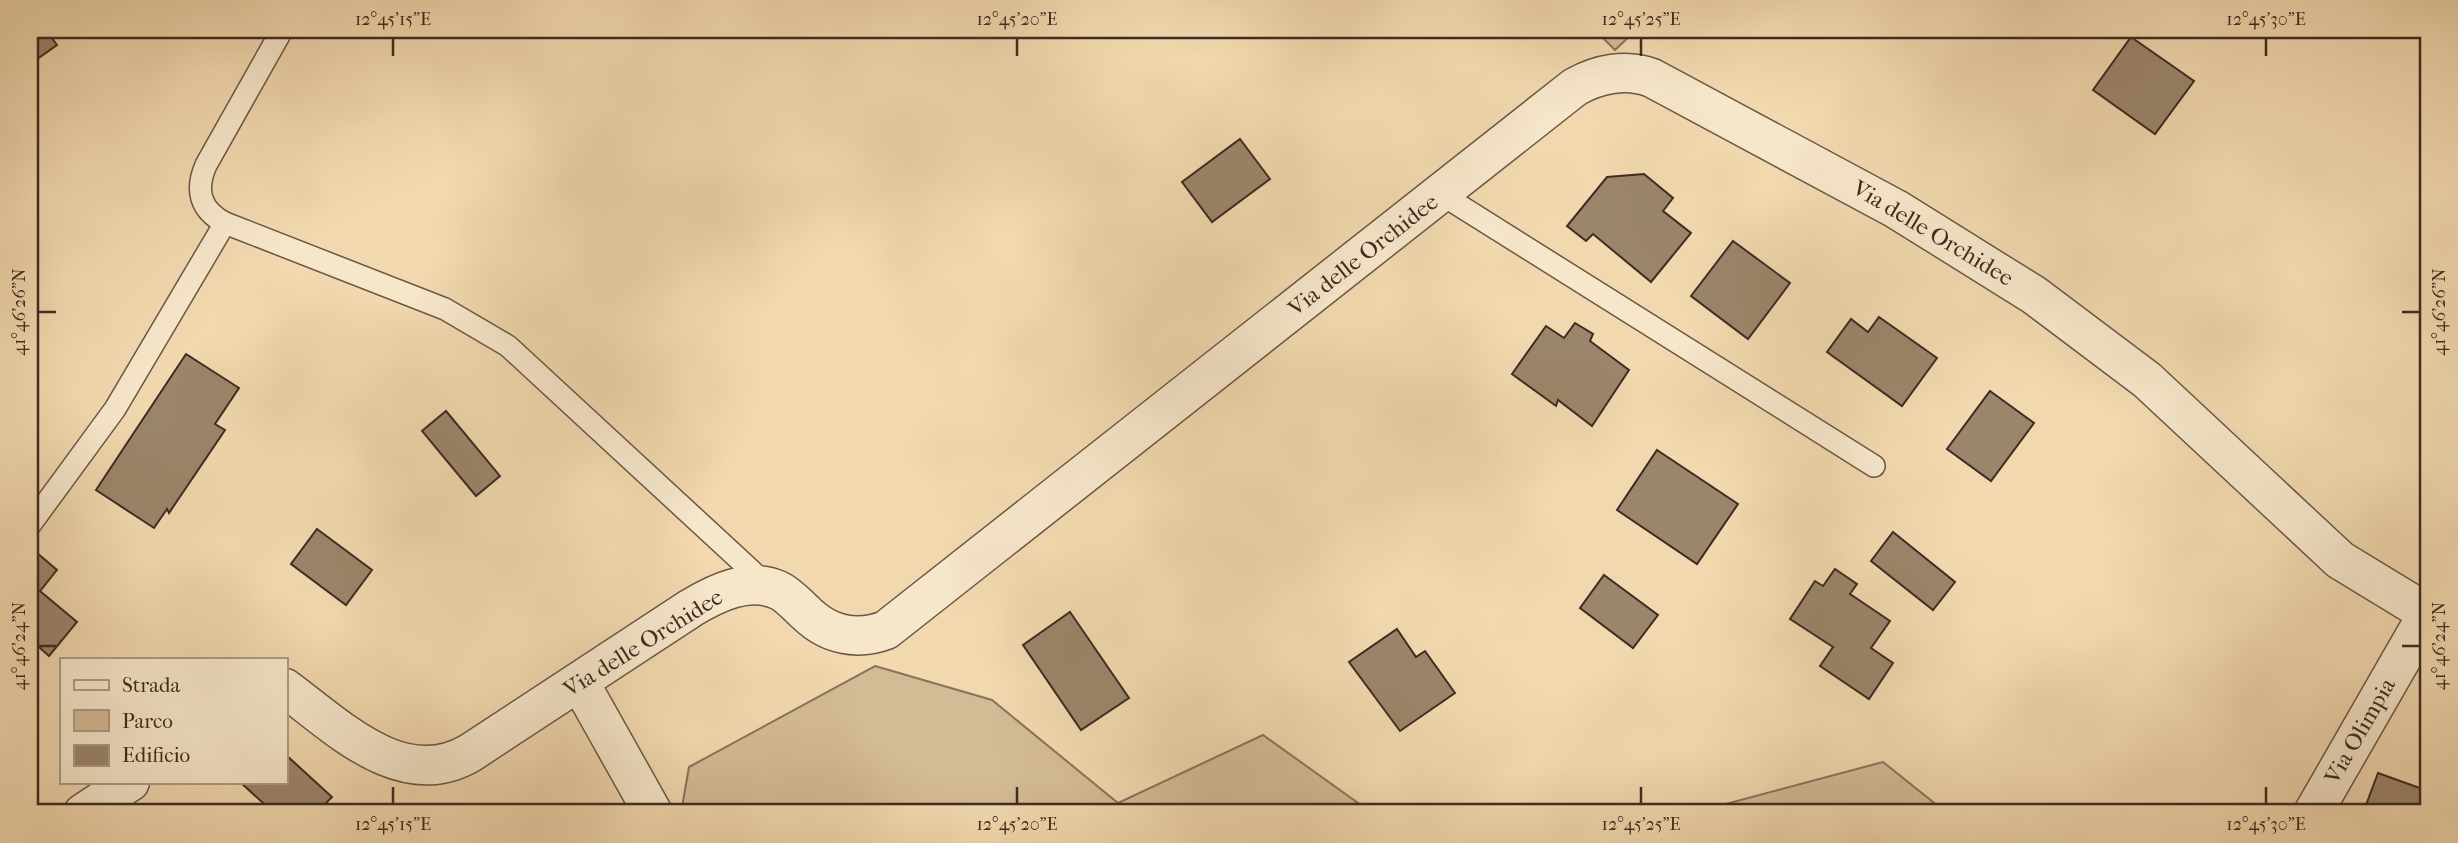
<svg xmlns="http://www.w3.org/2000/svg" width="2458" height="843" font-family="'IM FELL French Canon',serif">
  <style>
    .green { fill: #d3bb96; stroke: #88735c; stroke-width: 2 }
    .building { fill: #9b856b; stroke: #3e2b23; stroke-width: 2 }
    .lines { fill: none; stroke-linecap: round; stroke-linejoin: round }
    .service-casing { stroke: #6b5646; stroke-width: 24 }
    .minor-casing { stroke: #6b5646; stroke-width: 41 }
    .service { stroke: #f6e6ca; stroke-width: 21 }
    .minor { stroke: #f6e6ca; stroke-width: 38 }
    .ticks { fill: none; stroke: #3e2b23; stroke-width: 2.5 }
    .labels { text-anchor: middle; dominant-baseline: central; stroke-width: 5; stroke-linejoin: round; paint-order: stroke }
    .street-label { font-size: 23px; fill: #3e2b23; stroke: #f6e6ca }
    .neatline { fill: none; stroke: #3e2b23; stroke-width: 2.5 }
    .ticks-label { font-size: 18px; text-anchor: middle; fill: #3e2b23 }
  </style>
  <rect width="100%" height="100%" fill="#f1d8ae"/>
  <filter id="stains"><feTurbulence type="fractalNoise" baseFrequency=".00286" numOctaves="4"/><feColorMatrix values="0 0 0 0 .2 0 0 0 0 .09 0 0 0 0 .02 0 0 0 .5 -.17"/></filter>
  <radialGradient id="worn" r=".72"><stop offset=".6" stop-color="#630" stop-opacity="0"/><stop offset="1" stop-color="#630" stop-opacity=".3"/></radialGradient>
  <g class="green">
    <polygon points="1595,30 1636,30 1615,50"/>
    <polygon points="875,666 992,700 1118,803 1263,735 1372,813 681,813 689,767"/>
    <polygon points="1883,762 1943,810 1941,813 1692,813"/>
  </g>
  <g class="building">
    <polygon points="30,30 46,30 57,45 30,64"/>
    <polygon points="2131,37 2194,81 2155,134 2093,90"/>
    <polygon points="1240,139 1270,179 1212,222 1182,182"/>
    <polygon points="1644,174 1673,198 1663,211 1691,233 1651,282 1593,234 1586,241 1567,226 1607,177"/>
    <polygon points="1733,241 1790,283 1748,339 1691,296"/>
    <polygon points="1879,317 1937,358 1902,406 1827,352 1851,319 1868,332"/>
    <polygon points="1575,323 1593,334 1590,341 1629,370 1592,426 1558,400 1556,406 1512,374 1546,326 1564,338"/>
    <polygon points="186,354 239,388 215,424 225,430 169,513 167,509 154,528 96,490"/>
    <polygon points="1990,391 2034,423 1991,481 1947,449"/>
    <polygon points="446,411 500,476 476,496 422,431"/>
    <polygon points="1657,450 1738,504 1697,564 1617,510"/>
    <polygon points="317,529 372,570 346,605 291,564"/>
    <polygon points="1893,532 1955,582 1933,610 1871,561"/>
    <polygon points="30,547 57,570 40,591 77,622 49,656 30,639"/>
    <polygon points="1835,569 1857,584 1850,594 1890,621 1871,648 1893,663 1869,699 1820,666 1833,647 1790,619 1815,581 1823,586"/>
    <polygon points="1604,575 1658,615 1633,648 1580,608"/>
    <polygon points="1070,612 1129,698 1081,730 1023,645"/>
    <polygon points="1397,629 1416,657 1425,651 1455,693 1400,731 1349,662"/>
    <polygon points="285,754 332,797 316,813 274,813 240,782 285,782"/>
    <polygon points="2378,773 2428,791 2428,813 2363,813"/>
  </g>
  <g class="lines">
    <defs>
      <g id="service">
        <path d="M282 30 206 165C195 190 200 210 225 223L445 309 508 346 768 586"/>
        <polyline points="1441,194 1874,466"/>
        <polyline points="30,525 115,409 225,223"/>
      </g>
      <g id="minor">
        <polyline points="580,683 653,813"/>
        <path d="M285 688C337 726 402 793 470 753L691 608C716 593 748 577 778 590 789 595 798 606 807 614 829 635 857 641 886 630L1575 87C1598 74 1626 68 1652 78L1896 209 2034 295 2147 380 2340 560 2427 613"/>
        <polyline points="83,813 130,782"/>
        <polyline points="2313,813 2428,613"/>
      </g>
    </defs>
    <use href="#service" class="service-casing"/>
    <use href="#minor" class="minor-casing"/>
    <use href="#service" class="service"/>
    <use href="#minor" class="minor"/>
  </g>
  <path class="ticks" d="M393 38V56M1017 38V56M1641 38V56M2266 38V56M38 312H56M2402 312H2420M38 646H56M2402 646H2420M393 787V804M1017 787V804M1641 787V804M2266 787V804"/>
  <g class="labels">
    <g class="street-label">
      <text transform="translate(1933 233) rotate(31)">Via delle Orchidee</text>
      <text transform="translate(1363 255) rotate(-38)">Via delle Orchidee</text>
      <text transform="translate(643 643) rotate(-32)">Via delle Orchidee</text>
      <text transform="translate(2360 731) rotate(-60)">Via Olimpia</text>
    </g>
  </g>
  <rect width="2458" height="843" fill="none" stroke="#f1d8ae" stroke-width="77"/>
  <rect x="60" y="658" width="228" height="126" fill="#f6e6ca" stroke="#ac9b87" stroke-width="2"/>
  <rect x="74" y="680" width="35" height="10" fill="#f6e6ca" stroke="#ac9b87" stroke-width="2"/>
  <text x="122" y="692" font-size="21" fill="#3e2b23">Strada</text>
  <rect x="74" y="710" width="35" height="21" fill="#d3bb96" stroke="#ac9b87" stroke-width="2"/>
  <text x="122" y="728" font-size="21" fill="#3e2b23">Parco</text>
  <rect x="74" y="745" width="35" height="21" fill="#9b856b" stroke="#ac9b87" stroke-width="2"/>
  <text x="122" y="762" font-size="21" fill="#3e2b23">Edificio</text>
  <rect x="38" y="38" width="2382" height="766" class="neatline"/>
  <g class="ticks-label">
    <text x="393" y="25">12°45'15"E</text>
    <text x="1017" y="25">12°45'20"E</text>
    <text x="1641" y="25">12°45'25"E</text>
    <text x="2266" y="25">12°45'30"E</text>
    <text transform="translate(19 312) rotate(-90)" y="6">41°46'26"N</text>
    <text transform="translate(2439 312) rotate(-90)" y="6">41°46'26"N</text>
    <text transform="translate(19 646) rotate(-90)" y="6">41°46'24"N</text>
    <text transform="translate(2439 646) rotate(-90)" y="6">41°46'24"N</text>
    <text x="393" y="830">12°45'15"E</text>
    <text x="1017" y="830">12°45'20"E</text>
    <text x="1641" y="830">12°45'25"E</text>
    <text x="2266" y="830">12°45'30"E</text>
  </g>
  <rect width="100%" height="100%" filter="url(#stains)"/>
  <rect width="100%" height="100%" fill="url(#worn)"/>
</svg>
